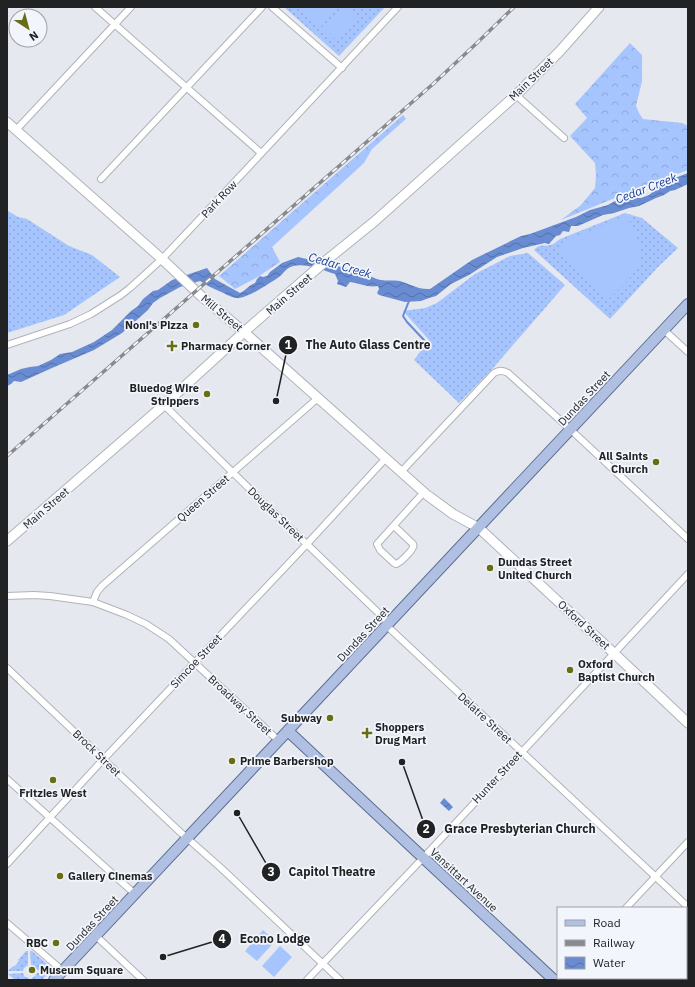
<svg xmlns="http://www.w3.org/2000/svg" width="695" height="987" font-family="'IBM Plex Sans',sans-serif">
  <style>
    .grass { fill: url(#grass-dots) }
    .forest { fill: url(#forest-crowns) }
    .pitch { fill: #a6c4fe }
    .water { fill: url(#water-waves) }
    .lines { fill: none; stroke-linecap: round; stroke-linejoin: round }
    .stream { stroke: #688bd2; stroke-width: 2 }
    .minor-casing { stroke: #b0b3b9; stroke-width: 8 }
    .secondary-casing { stroke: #b0b3b9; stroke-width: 11 }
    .primary-casing { stroke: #5a6d92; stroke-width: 12 }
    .minor { stroke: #fff; stroke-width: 6 }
    .secondary { stroke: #fff; stroke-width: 9 }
    .primary { stroke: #afc0e2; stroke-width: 10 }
    .rail-casing { stroke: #888a8e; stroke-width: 3.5 }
    .rail { stroke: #f2f6fc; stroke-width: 2; stroke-dasharray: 6; stroke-linecap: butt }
    .poi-dot { fill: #686e14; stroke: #f2f6fc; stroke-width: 1.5 }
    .labels { text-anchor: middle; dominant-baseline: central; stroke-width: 3.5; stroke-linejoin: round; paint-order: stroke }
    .street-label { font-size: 11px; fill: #212224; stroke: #f2f6fc }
    .poi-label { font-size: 11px; font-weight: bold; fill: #212224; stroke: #f2f6fc; text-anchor: start }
    .water-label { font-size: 12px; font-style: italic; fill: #1a3e92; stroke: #f2f6fc }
    .leader { fill: none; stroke: #212224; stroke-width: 1.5 }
    .callout-dot { fill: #212224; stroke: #f2f6fc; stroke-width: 1.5 }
    .mark-label { font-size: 12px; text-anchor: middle; font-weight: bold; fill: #fff }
    .callout-label { font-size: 12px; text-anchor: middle; font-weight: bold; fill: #212224; stroke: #f2f6fc; stroke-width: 3.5; stroke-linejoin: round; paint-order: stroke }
  </style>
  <defs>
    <pattern id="grass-dots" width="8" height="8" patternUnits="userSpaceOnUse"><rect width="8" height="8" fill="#a6c4fe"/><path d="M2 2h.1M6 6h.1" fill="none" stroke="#8fa8da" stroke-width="1.8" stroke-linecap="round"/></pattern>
    <pattern id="forest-crowns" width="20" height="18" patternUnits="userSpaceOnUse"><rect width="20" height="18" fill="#a6c4fe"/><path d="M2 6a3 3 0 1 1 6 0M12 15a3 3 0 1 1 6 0" fill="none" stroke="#8fa8da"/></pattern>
    <pattern id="water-waves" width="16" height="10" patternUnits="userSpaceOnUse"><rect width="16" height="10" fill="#688bd2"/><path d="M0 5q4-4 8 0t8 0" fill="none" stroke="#5571aa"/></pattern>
  </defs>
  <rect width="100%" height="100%" fill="#e5e8ef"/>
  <g class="grass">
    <polygon points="284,7 385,7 339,56"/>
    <polygon points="8,211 18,217 27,219 69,246 92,255 120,277 64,315 7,333 7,213"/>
    <path d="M625 213 642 218 678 248 658 267 610 319 534 250C541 243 543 247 551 245 554 244 557 241 560 239Z"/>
    <polygon points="528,253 565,285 493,368 459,403 414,360 429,340 403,311 425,308 437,303 475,274 510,256"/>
    <polygon points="26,951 28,951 28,965 24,968 23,971 8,971 13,966 14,967 19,961 18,960"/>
    <polygon points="30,951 32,951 47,964 46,966 49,967 49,969 37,970 34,966 31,965"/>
    <polygon points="49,972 42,980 32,980 32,978 35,976 37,973"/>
    <polygon points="23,973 25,977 29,978 29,980 15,980 8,974"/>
  </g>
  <g class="forest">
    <polygon points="630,43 642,55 642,81 636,106 639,113 643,119 682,123 688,126 688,170 637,189 561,220 581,205 595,188 596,175 595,163 570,136 587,118 575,104"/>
    <polygon points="403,115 406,119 372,149 364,163 272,247 280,262 256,278 235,289 219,276"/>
  </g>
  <g class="pitch">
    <polygon points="298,7 338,7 321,27"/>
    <polygon points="342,7 348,7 357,15 336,40 323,29"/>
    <path d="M627 215C632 228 644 249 639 263 635 276 619 289 609 299L571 265 565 258 564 253 560 249 561 243Z"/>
    <polygon points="263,930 275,941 257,961 245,951"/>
    <polygon points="280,946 292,957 274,977 262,966"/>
  </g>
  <g class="water">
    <path d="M688 173V184L675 190 670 191 664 195 656 198 639 206 629 208 614 213 603 215 578 226H571L569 232 563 231 560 235 556 236 549 244 545 243 523 248 497 257 469 275 451 284 436 296 429 298 421 301 405 302 379 295 377 293 379 289 378 286C368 288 359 283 350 282L346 287 337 284 338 281 335 274C322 270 307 263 293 266 286 268 284 273 279 277 270 283 245 300 236 298 230 297 224 293 219 291 212 288 206 285 200 281L180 287 160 298 153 303 148 310 122 333 94 350 52 368 21 382 14 381 11 384 7 386V375L21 369 30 367 38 366 51 360 60 354 72 352 94 342 112 330 131 311 138 306 143 299 153 291 158 290 172 280 207 268 215 279 240 293C247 290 247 286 255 283L257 279 260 276 263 277 267 276 270 272 282 263 298 257 363 272C369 275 374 279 381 280 387 281 393 280 400 281 410 284 419 290 430 289L472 260 521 236 530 234 576 217 590 210 608 205 615 201 625 198H641L649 195 661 185 667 181Z"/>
    <polygon points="444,798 453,807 449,811 440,803"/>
  </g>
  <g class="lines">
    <polyline class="stream" points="409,301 403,316 407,322 424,340"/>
    <defs>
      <g id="minor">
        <polyline points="95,7 261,153"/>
        <polyline points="272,7 342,68"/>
        <polyline points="516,95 564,138"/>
        <polyline points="16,130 131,7"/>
        <polyline points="101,179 262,7"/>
        <polyline points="664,330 688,352"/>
        <polyline points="7,345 70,324 91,314 121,295 130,288 162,259 228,189 398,7"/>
        <polyline points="164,405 266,505 389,623"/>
        <path d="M401 472 494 373C499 370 503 370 508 373L571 430 688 539"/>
        <path d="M394 526 413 544C413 545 414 546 413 547 412 551 400 563 396 564L394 563 380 550 377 544 424 492"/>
        <polyline points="7,596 34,595 50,596 93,602 127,615 146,624 169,639 279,741"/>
        <polyline points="93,602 97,592 102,586 318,398"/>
        <polyline points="387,626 688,907"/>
        <polyline points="7,668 180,832 187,838 221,868 340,980"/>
        <polyline points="7,779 135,894"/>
        <polyline points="7,864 99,764 307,544 386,458"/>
        <polyline points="626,908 688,842"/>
        <polyline points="7,923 63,971"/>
        <polyline points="96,936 143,980"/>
        <polyline points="307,980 423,858 688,574"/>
        <polyline points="559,980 561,978"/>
      </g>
      <g id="secondary">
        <polyline points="7,122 162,259 200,295 244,332 427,495 453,514 479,528 618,657 688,723"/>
        <polyline points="7,541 164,405 244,332 328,259 375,221 516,95 560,51 599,7"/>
      </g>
      <g id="primary">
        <polyline points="288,731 416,851 554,980"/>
        <polyline points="54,980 688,304"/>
      </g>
    </defs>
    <use href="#minor" class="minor-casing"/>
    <use href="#secondary" class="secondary-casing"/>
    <use href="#primary" class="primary-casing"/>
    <use href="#minor" class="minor"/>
    <use href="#secondary" class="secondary"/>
    <use href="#primary" class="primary"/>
    <defs>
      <polyline id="rail" points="7,456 433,84 478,42 514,7"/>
    </defs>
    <use href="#rail" class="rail-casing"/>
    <use href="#rail" class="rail"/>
  </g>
  <g class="poi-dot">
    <circle cx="196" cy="325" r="4"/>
    <path d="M170 340h4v4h4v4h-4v4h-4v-4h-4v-4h4z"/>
    <circle cx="207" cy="394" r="4"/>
    <circle cx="656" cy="462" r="4"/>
    <circle cx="490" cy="568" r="4"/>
    <circle cx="570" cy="670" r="4"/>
    <circle cx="330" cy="718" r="4"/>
    <path d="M365 727h4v4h4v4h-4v4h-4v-4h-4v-4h4z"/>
    <circle cx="232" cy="761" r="4"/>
    <circle cx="53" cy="780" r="4"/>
    <circle cx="60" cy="876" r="4"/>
    <circle cx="56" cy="943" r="4"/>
    <circle cx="32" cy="970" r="4"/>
  </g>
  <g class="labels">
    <g class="street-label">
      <text transform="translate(531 79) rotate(-44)">Main Street</text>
      <text transform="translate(219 199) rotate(-47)">Park Row</text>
      <text transform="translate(289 294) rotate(-41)">Main Street</text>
      <text transform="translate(222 313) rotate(40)">Mill Street</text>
      <text transform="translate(584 398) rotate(-47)">Dundas Street</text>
      <text transform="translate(203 498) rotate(-41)">Queen Street</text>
      <text transform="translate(46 508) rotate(-41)">Main Street</text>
      <text transform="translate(276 514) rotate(44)">Douglas Street</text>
      <text transform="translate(584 625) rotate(43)">Oxford Street</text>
      <text transform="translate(363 634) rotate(-47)">Dundas Street</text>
      <text transform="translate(196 661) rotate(-47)">Simcoe Street</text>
      <text transform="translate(240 705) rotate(43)">Broadway Street</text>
      <text transform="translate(485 718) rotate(43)">Delatre Street</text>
      <text transform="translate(97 753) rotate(44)">Brock Street</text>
      <text transform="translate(497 777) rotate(-47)">Hunter Street</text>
      <text transform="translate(464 880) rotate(43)">Vansittart Avenue</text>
      <text transform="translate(92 923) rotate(-47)">Dundas Street</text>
    </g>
    <g class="poi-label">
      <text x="188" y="325" text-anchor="end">Noni's Pizza</text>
      <text x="181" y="346">Pharmacy Corner</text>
      <text x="199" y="388" text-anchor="end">Bluedog Wire<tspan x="199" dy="13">Strippers</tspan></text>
      <text x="648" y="456" text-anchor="end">All Saints<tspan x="648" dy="13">Church</tspan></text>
      <text x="498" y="562">Dundas Street<tspan x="498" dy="13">United Church</tspan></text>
      <text x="578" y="664">Oxford<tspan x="578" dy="13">Baptist Church</tspan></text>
      <text x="322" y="718" text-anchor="end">Subway</text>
      <text x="375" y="727">Shoppers<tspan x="375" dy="13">Drug Mart</tspan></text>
      <text x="240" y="761">Prime Barbershop</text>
      <text x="53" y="793" text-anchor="middle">Fritzies West</text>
      <text x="68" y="876">Gallery Cinemas</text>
      <text x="48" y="943" text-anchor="end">RBC</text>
      <text x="40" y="970">Museum Square</text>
    </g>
    <g class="water-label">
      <text transform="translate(646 188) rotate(-21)">Cedar Creek</text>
      <text transform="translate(340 265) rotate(16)">Cedar Creek</text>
    </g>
  </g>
  <path class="leader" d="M276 401L288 345M402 762L426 829M237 813L271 872M163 957L222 939"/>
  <g class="callout-dot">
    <circle cx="276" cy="401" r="4"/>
    <circle cx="402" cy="762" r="4"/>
    <circle cx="237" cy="813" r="4"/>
    <circle cx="163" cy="957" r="4"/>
    <circle cx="288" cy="345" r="10"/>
    <circle cx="426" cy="829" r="10"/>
    <circle cx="271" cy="872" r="10"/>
    <circle cx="222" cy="939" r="10"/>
  </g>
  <g class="mark-label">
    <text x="288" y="349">1</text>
    <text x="426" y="833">2</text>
    <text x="271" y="876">3</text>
    <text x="222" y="943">4</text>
  </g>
  <g class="callout-label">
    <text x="368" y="349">The Auto Glass Centre</text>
    <text x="520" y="833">Grace Presbyterian Church</text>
    <text x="332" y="876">Capitol Theatre</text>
    <text x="275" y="943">Econo Lodge</text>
  </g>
  <rect width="695" height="987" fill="none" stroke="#212224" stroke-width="16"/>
  <rect x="557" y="907" width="130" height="72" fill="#f2f6fc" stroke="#9ea1a6"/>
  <rect x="565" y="920" width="20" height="6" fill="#afc0e2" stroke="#9ea1a6"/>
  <text x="593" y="927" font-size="12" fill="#212224">Road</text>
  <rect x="565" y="940" width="20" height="6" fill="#888a8e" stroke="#9ea1a6"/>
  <text x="593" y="947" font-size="12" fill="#212224">Railway</text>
  <rect x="565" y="957" width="20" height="12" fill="url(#water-waves)" stroke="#9ea1a6"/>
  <text x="593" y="967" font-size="12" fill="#212224">Water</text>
  <g transform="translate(28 28) rotate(144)"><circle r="19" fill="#f2f6fc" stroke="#9ea1a6"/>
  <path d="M0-3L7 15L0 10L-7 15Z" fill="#686e14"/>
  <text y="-6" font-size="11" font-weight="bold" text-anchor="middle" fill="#212224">N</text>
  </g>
</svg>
